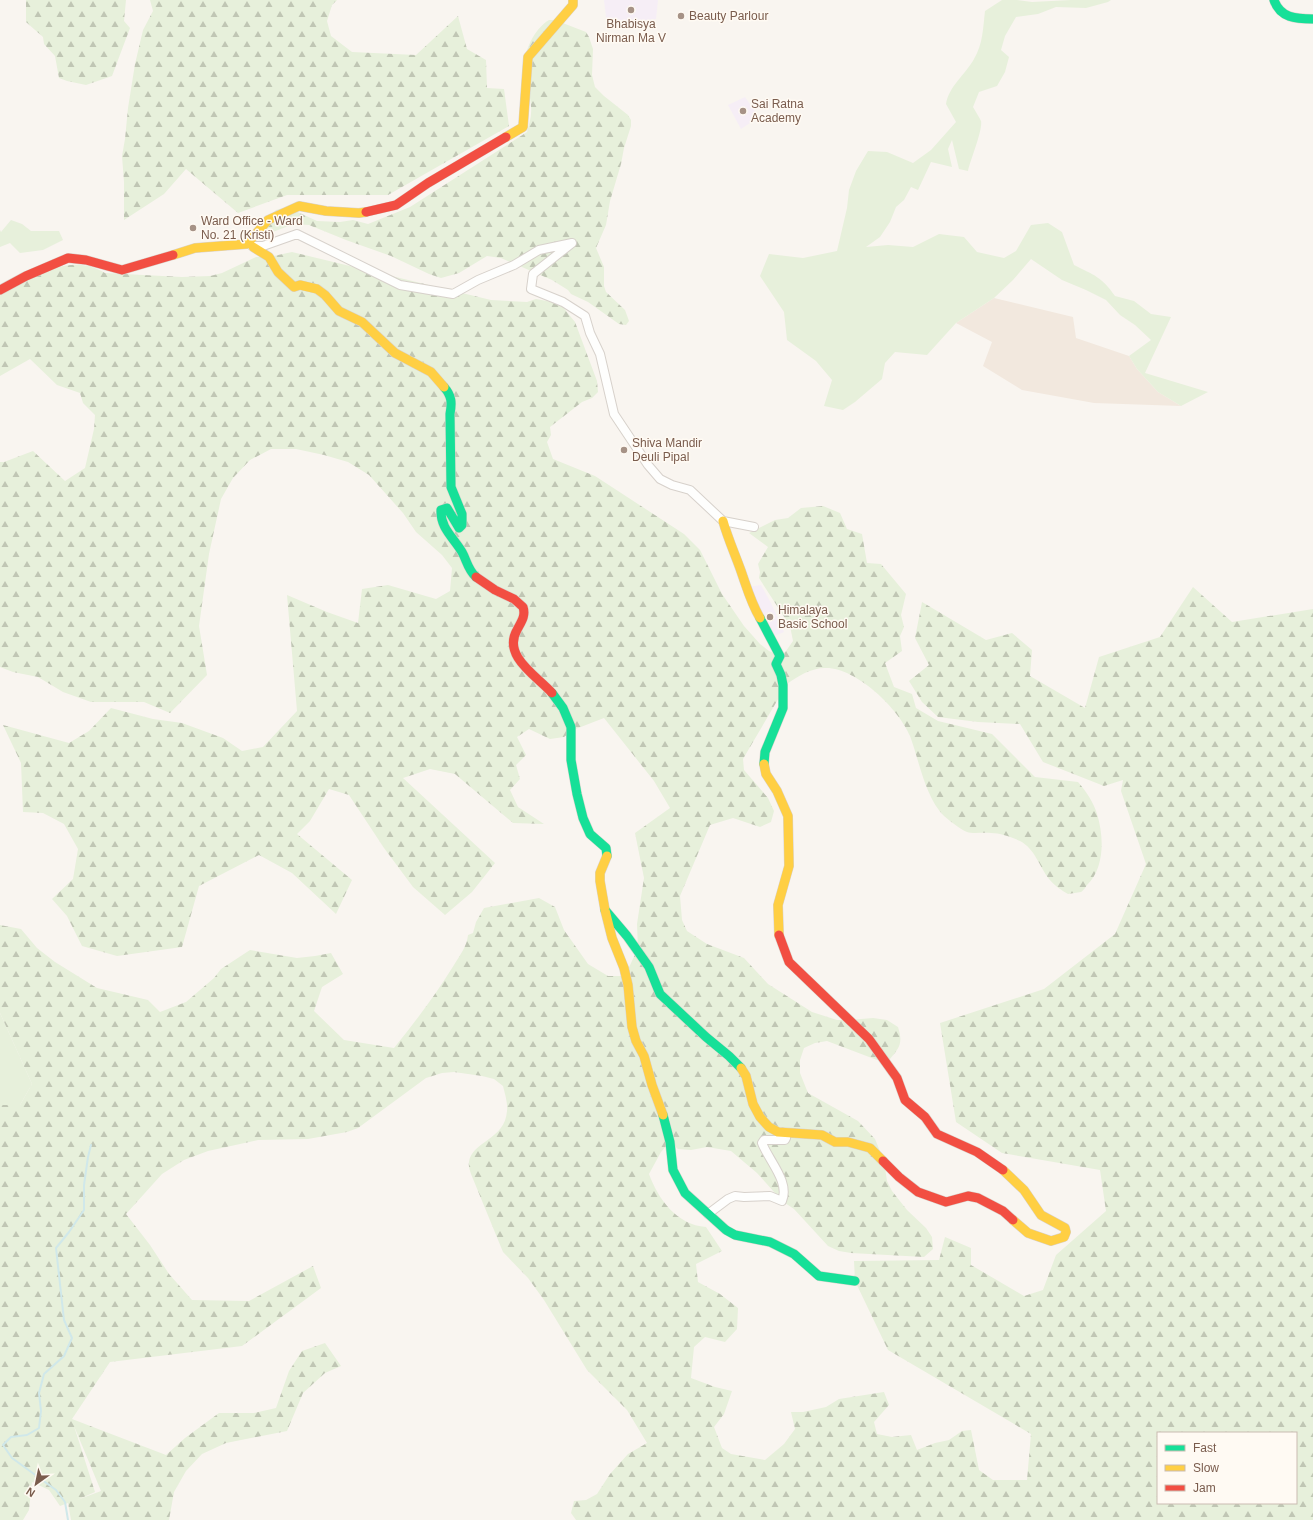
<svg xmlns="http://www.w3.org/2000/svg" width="1313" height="1520" font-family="Arial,sans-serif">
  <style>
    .residential { fill: #f2e8de }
    .education { fill: #f6eef6 }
    .grass { fill: #e7f0db }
    .forest { fill: url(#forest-firs); fill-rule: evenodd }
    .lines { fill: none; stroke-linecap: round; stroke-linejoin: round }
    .stream { stroke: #d0e8ea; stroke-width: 2 }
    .street-casing { stroke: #d7d1cb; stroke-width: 10 }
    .fast-casing { stroke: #d9d2cb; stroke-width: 10 }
    .slow-casing { stroke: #d9d2cb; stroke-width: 10 }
    .jam-casing { stroke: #d9d2cb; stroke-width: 10 }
    .street { stroke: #fefefd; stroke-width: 8 }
    .fast { stroke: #16e098; stroke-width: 9 }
    .slow { stroke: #ffcf43; stroke-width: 9 }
    .jam { stroke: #f24e42; stroke-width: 9 }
    .poi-dot { fill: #a69286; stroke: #fffaf3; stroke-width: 1.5 }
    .labels { text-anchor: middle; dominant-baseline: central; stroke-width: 3; stroke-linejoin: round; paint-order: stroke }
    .poi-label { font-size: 12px; fill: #7a5c4d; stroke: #fffaf3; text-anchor: start }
  </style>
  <defs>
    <pattern id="forest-firs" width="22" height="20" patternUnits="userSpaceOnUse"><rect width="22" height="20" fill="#e7f0db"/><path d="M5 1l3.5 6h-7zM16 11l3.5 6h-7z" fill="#c0c6b4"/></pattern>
  </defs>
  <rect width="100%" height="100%" fill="#f9f5f0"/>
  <polygon class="residential" points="994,298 1073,317 1076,338 1129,356 1137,369 1158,392 1181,406 1094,403 1022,390 983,366 992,342 956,323"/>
  <g class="education">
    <polygon points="604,0 658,0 656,19 607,25"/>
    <polygon points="745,97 759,117 741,129 728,105"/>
    <polygon points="761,585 771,603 784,632 772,637 748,587"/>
  </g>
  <g class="grass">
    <path d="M1002 0H1017L1032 2 1071 0H1111L1108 2 1086 8 1056 7 1038 14 1016 17 1005 36 1001 50 1009 57 1005 72 997 86 979 92 973 107C976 112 979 117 981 121 983 130 970 161 968 171L959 169 952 140 948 149 952 167 931 162 918 190 911 187 904 200 896 207 890 222 880 237 866 247 888 245 913 247 939 234 964 237 977 252 1004 258 1016 251 1031 225 1048 223 1062 232 1074 265C1094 275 1102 277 1115 296L1134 301 1151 314 1171 317 1145 373 1208 392 1181 406 1158 392 1137 369 1129 356 1151 340 1135 325 1120 315 1106 300 1086 290 1062 280 1031 259 1013 280 994 298 956 323 927 355 895 352 885 363 882 379 855 402 843 410 824 406 832 380 816 361 787 340 784 312 760 276 769 254 803 258 837 251 847 208 849 190 856 171 868 151 887 152 913 163 931 150 956 122 946 104C949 86 965 75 974 59 983 44 983 28 985 11Z"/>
    <polygon points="11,220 22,224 31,231 59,231 63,240 43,250 20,253 10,243 0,247 0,230 1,232"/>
    <polygon points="0,1013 32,1084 20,1105 0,1105"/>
  </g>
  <g class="forest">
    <polygon points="26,0 126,0 124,21 130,28 112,76 86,85 67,81 59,78 55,56 44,44 43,37 26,22"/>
    <polygon points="150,0 337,0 332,5 327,21 331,36 352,52 416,55 458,16 467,49 486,60 487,88 504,89 509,126 388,195 287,195 238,213 186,169 164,194 124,220 124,182 122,156 125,139 128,108 135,64 143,30 153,11"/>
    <path d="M549 20H555L586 32 589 37 593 49 592 75 595 87 604 96 628 115 631 120V126L624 148 621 164 610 201 606 225 596 248 604 267V286L606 292 625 310 629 321 626 325 619 324 588 302 571 294 568 290 552 280 501 258 487 256 459 273 441 278 429 274 391 256 346 240 309 225 294 224 270 233H263L267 218 276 210 283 208H289L317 221 340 222 353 220 368 224 410 207 527 132C529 124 532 116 531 107 531 97 526 87 524 77 521 58 532 30 549 20Z"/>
    <path d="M292 252 491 300 527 302 536 299 547 301 562 306 575 322 597 381 598 392 592 398 582 402 550 427 551 435 547 442 553 459 595 476 684 534 700 550 722 594 744 626 760 644 769 651 780 656 786 651 793 641 790 626 759 578 760 572 758 564 768 547 749 533 775 520 788 518 801 508 823 506 840 513 847 529 862 534 867 563 881 564 906 594 901 615 904 627 900 636 902 651 885 663 894 687 912 694 916 708 938 721 992 734 1035 777 1078 782C1086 791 1094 803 1097 814 1104 836 1105 868 1087 885 1086 887 1083 891 1081 892 1077 893 1072 893 1068 894 1061 890 1055 886 1049 879 1039 866 1035 849 1020 841 1012 837 1000 833 991 833 984 832 973 834 967 832 960 829 950 821 944 816 925 797 919 760 910 736 899 709 856 667 825 668 811 668 798 676 787 684L743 759 744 770 768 798 774 811 771 822 760 827 733 818 710 825 680 896 682 920 687 931 707 944 744 958 768 984 812 1012 837 1020H849L873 1018 887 1020 898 1027C903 1043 900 1047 890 1059L877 1060 827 1041 815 1043 804 1048 800 1060V1073L808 1093 858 1121 875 1139 884 1161 887 1181 892 1191 907 1210 926 1228 932 1237 933 1249 924 1257 851 1253 839 1251 828 1246 794 1209 782 1201 757 1173 731 1151 707 1147 691 1150 678 1149 670 1142 661 1152 649 1174C658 1199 677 1225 706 1227L722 1251 696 1264 698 1282 720 1294 738 1308 737 1329 725 1342 705 1337 694 1347 691 1378 715 1387 732 1391 724 1414 714 1427 722 1448 731 1454 765 1460 784 1444 795 1429 791 1412H803L826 1407 839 1399 884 1392 889 1405 874 1422 877 1434 892 1437 911 1435 917 1450 935 1443 949 1440 962 1431 971 1430 979 1470 993 1480H1027L1031 1434 888 1350 855 1281 854 1261 939 1260 945 1237 971 1248V1265L1024 1296 1043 1290 1056 1255 1106 1211 1100 1170 1002 1153 956 1122 940 1023 1044 989 1115 934 1146 864 1121 791 1123 780 1104 786 1043 762 1020 724 978 722 938 717 922 702 909 681 929 665 915 638 922 602 986 640 1012 633 1032 650 1030 676 1085 708 1099 657 1160 637 1193 587 1232 622 1313 609V1520H576L571 1513 574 1501 586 1500 597 1494 610 1474 628 1454 647 1443 627 1410 587 1370 544 1300 528 1278 503 1252 471 1174C470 1171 468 1165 469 1162 472 1141 505 1140 507 1111 508 1104 505 1094 503 1086L494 1079 482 1076 454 1072 442 1073 426 1078 358 1128 347 1132 308 1139 258 1140 208 1151 184 1160 162 1174 126 1214 150 1245 169 1274 192 1300 249 1301 313 1266 321 1288 242 1346 110 1362 72 1419 166 1455 185 1438 219 1413H254L276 1408 289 1371 302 1351 325 1343 341 1366 325 1373 303 1393 287 1431 226 1443 202 1454 186 1471 174 1492 169 1520H71L68 1503 60 1506 49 1490 32 1482 29 1510 23 1520H0V1105H20L32 1084 0 1013V925L21 929 37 948 55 962 97 988 148 1000 160 1012 186 1002 214 978 221 969 250 950 297 958 315 956 331 953 343 974 322 987 314 1011 344 1040 394 1048C416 1021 436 994 454 965 460 955 467 946 468 935L473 933 476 922 484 908 539 898 555 907 564 930 588 964 608 976H625L638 948 637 924 644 878 635 833 670 808 654 781 604 718 573 730 564 737 550 739 529 729 517 737 526 755 516 765 520 779 510 790 518 807 544 824 513 823 455 774 430 769 403 778 495 863 472 892 445 915 413 887 384 848 349 795 329 789 310 821 297 834 352 880 336 914 292 873 259 855 199 886 182 947 117 956 82 946 67 916 52 899 73 879 78 849 64 824 43 813 23 812 21 763 3 725 69 743 89 731 111 708 153 719 182 723 223 738 242 751 263 747 297 711 287 595 327 612 358 623 362 589 388 585 436 599 450 591 452 568 442 555 416 532 403 513 369 475 348 462 324 455 296 449H271L250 460 233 478 221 499 209 554 199 626 207 675 170 713 144 702H91L63 692 38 677 13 672 0 667V462H4L33 451 65 481 85 468 94 429 95 415 83 403 80 393 57 385 30 359 0 376V295C32 278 69 251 105 273L182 277 210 276 222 273 256 257H269ZM74 1426 101 1491 77 1500 95 1492ZM1158 1433H1296V1503H1158Z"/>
  </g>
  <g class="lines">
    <polyline class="stream" points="68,1520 65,1502 56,1490 12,1458 3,1445 11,1437 27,1435 39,1428 41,1411 39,1393 44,1374 64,1356 72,1338 64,1320 56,1248 69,1232 84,1210 84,1185 88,1157 91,1145"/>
    <defs>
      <g id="street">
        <polyline points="252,246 263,246 297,234 400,285 453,294 478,280 514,265 539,250 572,243 533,274 531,289 563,302 585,316 590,333 600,354 614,414 648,465 660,479 672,485 690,490 723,521 754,527"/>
        <path d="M708 1214 728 1199 735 1196 744 1197 770 1196 782 1201C790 1182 769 1161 762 1143L764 1140H785L786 1138 781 1132"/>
      </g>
      <g id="fast">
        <path d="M1274 0C1280 18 1296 19 1313 19"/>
        <path d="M444 387C452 396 452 403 450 414L451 487 462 514V525L459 528 447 508 441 510C440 528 454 538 462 552 467 561 468 570 476 577"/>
        <polyline points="760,618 780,656 776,664 781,675 783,685 783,708 765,752 764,764"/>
        <polyline points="552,693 563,708 571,727 571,760 577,794 583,818 590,834 606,848 607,856"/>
        <polyline points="605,910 627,936 649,967 660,994 706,1037 729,1056 741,1068"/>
        <polyline points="663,1115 670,1142 673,1170 685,1193 726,1230 735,1235 770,1242 794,1254 819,1276 855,1281"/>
      </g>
      <g id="slow">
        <polyline points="506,137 523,127 528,57 573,5 573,0"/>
        <polyline points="253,247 269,257 278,272 294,287 300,285 317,289 325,295 339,311 362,322 395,353 431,372 444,387"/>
        <polyline points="173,255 195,248 247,244 268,220 299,206 326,211 359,213 366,212"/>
        <path d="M723 521C728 539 735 554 741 571 747 588 751 603 760 618"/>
        <polyline points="764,764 766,774 777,791 788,816 789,866 778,905 779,935"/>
        <polyline points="607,856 600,873 600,881 605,910 612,938 624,968 628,985 632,1027 636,1041 644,1056 652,1085 663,1115"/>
        <polyline points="741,1068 746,1076 753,1104 760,1117 769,1127 778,1132 822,1135 835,1142 848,1142 870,1148 883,1161"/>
        <polyline points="1003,1170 1024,1190 1041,1215 1065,1228 1066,1232 1064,1237 1051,1241 1028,1233 1013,1220"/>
      </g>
      <g id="jam">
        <polyline points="366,212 396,205 428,183 506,137"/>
        <polyline points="0,290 26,276 68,258 86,260 122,270 173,255"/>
        <path d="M476 577 495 590 514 599 523 607C526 616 521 622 517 630 502 656 537 676 552 693"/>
        <polyline points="779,935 789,962 869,1039 897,1078 905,1100 925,1117 937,1134 977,1152 1003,1170"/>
        <polyline points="883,1161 899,1177 918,1192 946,1202 968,1196 978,1198 1003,1211 1013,1220"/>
      </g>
    </defs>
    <use href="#street" class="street-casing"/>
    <use href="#fast" class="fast-casing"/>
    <use href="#slow" class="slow-casing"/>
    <use href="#jam" class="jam-casing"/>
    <use href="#street" class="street"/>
    <use href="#fast" class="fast"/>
    <use href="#slow" class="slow"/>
    <use href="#jam" class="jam"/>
  </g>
  <g class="poi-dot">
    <circle cx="631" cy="10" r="4"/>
    <circle cx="681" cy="16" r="4"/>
    <circle cx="743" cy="111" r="4"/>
    <circle cx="193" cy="228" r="4"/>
    <circle cx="624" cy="450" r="4"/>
    <circle cx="770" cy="617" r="4"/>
  </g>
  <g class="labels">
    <g class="poi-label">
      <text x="689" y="16">Beauty Parlour</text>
      <text x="631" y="24" text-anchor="middle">Bhabisya<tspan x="631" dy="14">Nirman Ma V</tspan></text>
      <text x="751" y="104">Sai Ratna<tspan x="751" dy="14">Academy</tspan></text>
      <text x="201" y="221">Ward Office - Ward<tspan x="201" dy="14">No. 21 (Kristi)</tspan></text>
      <text x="632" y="443">Shiva Mandir<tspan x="632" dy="14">Deuli Pipal</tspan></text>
      <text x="778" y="610">Himalaya<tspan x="778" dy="14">Basic School</tspan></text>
    </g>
  </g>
  <rect x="1157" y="1432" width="140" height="72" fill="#fffaf3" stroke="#cabbb1"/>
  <rect x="1165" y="1445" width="20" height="6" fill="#16e098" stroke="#cabbb1"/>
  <text x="1193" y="1452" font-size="12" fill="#7a5c4d">Fast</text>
  <rect x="1165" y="1465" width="20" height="6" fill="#ffcf43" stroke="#cabbb1"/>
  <text x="1193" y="1472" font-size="12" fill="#7a5c4d">Slow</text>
  <rect x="1165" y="1485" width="20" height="6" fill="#f24e42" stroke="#cabbb1"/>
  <text x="1193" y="1492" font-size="12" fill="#7a5c4d">Jam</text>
  <g transform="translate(36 1484) rotate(213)" stroke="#fffaf3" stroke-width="3" paint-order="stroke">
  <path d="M0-3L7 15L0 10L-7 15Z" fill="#7a5c4d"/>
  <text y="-6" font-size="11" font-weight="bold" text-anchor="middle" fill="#7a5c4d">N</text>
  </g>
</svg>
